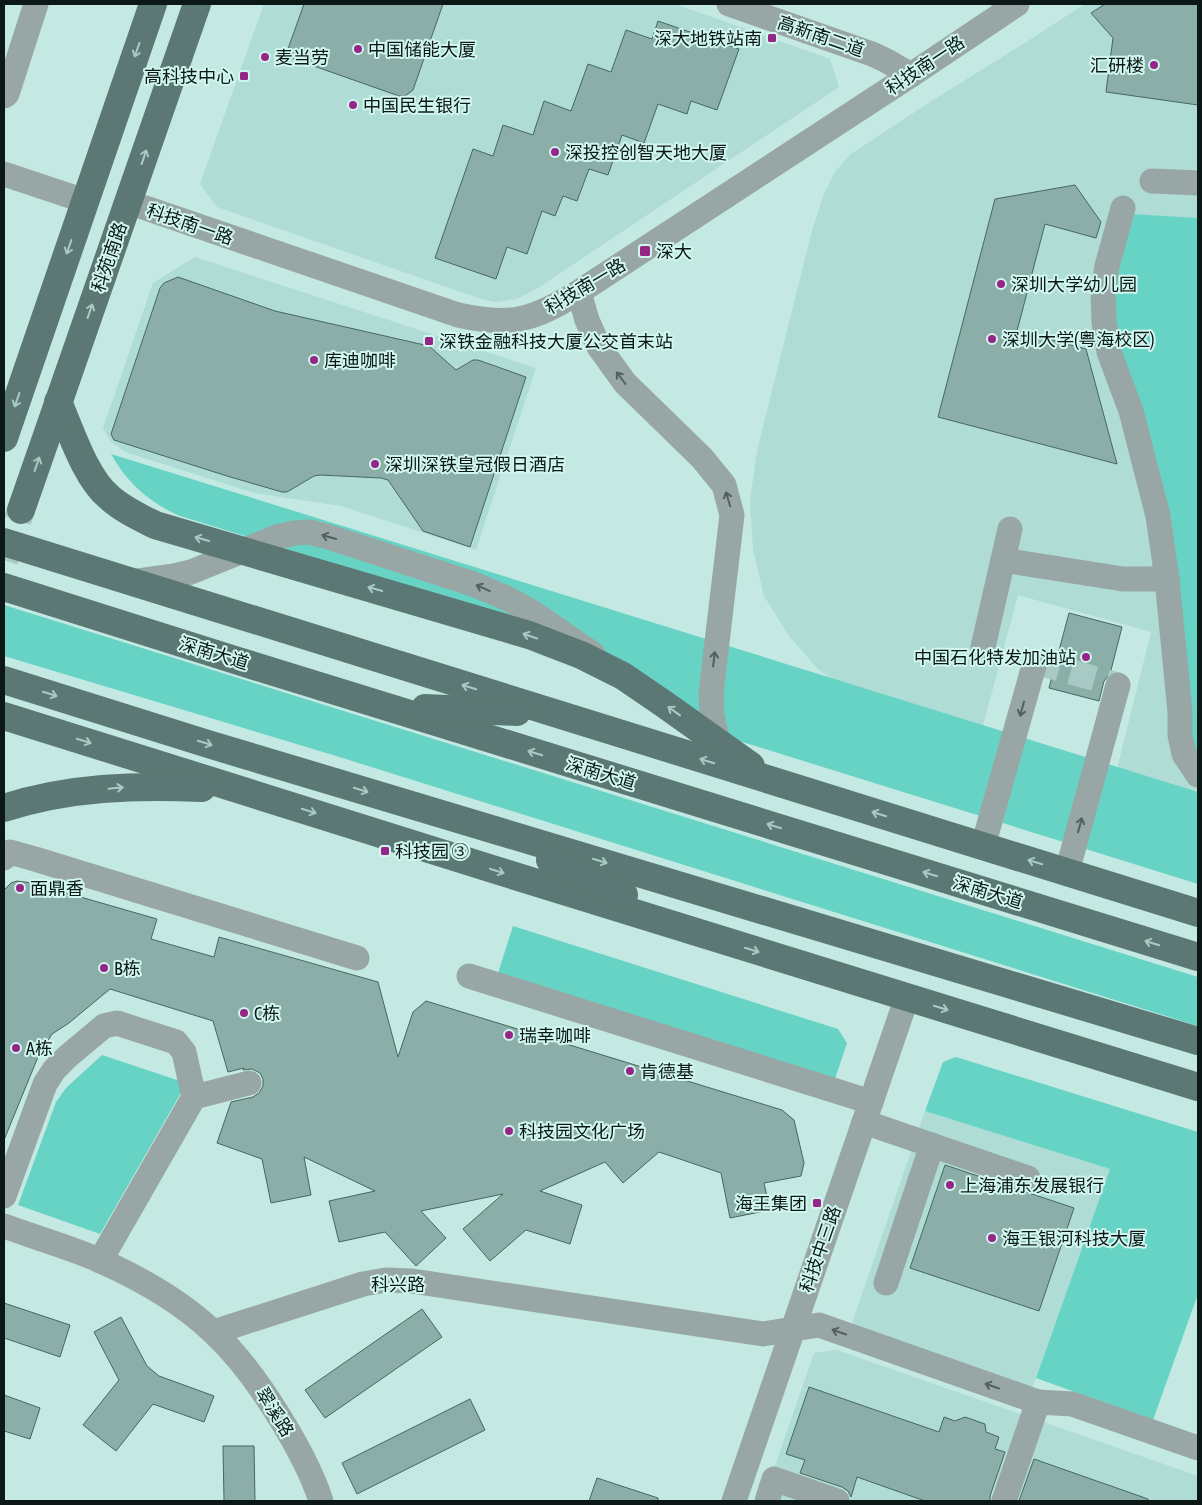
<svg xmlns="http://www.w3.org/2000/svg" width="1202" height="1505" font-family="'Asap Condensed','Noto Sans SC',sans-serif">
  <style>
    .built { fill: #afdcd5 }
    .green { fill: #67d3c5 }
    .building { fill: #8baea8; stroke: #466762 }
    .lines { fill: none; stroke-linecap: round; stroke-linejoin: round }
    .minor-tunnel { stroke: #a8cac4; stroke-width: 25; stroke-dasharray: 25 12; stroke-linecap: butt }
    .major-tunnel { stroke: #a8cac4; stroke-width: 28; stroke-dasharray: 28 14; stroke-linecap: butt }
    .minor { stroke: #98a7a5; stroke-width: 25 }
    .major { stroke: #5c7874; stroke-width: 28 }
    .oneway { stroke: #a8cac5 }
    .oneway2 { stroke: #52605e }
    .poi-dot { fill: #962686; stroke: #d1f6f0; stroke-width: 2 }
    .labels { text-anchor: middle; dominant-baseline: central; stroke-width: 4; stroke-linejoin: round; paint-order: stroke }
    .street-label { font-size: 18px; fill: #0b1816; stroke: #d1f6f0 }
    .poi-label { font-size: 18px; fill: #0b1816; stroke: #d1f6f0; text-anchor: start }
  </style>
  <rect width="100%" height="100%" fill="#c4e9e3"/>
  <g class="built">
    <polygon points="264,4 675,4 830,59 839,87 538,288 517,299 496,302 481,299 409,274 217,207 200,184"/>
    <polygon points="1085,4 1198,4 1198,809 1113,785 1151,632 1018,595 978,744 860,699 818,669 789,636 764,596 753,549 750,501 757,451 813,227 824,194 835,172 851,154 933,100 1034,37"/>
    <polygon points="195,257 536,368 476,550 341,506 254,493 125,452 111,442 103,428 153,283"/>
    <polygon points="925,1111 1110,1169 1032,1388 851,1326"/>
    <polygon points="837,1350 1198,1476 1198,1501 763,1501 814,1353"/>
  </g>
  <g class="green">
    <polygon points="1131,214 1198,218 1198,757 1192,749 1112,315 1116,251"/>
    <path d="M111 454 1198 792V884L717 734 499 615 180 516C150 503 127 483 111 454Z"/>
    <polygon points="4,605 1198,977 1198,1026 333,755 4,656"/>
    <polygon points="513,926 838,1029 847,1043 835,1079 498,973"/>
    <polygon points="102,1055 180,1081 182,1091 100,1234 18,1205 56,1102 66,1088"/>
    <polygon points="956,1057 1198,1132 1198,1294 1153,1420 1036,1378 1110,1169 925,1111 943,1062"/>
  </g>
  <g class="building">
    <polygon points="304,4 443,4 413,90 405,96 399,96 294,59 290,56 288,51 289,46"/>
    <polygon points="1105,4 1198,4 1198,105 1106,92 1113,38 1091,13"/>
    <polygon points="658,21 739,49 717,110 691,101 687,114 658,104 644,143 622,135 608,175 589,169 577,201 563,196 555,216 542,211 527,254 507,247 496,279 435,258 473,149 493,156 503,125 533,135 544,101 571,111 588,64 611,72 626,30 652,39"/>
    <polygon points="1075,185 1101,222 1096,238 1045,224 1017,331 1086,349 1117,464 938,417 995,199"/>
    <polygon points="178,277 275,311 429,346 456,370 473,360 478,360 526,377 470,547 423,531 388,480 381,478 320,475 314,476 287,492 282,492 227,476 114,440 111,434 160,288 164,283"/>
    <polygon points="1069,613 1122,627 1110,674 1104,681 1099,701 1049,688"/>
    <polygon points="17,881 32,883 157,919 151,939 214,957 219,937 378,982 398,1057 413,1012 426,1001 782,1110 794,1120 804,1163 801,1176 764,1183 770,1210 730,1218 721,1173 659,1152 623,1183 605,1162 540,1191 582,1205 570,1244 526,1230 490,1261 463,1229 503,1194 421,1211 446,1238 416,1266 385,1232 339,1242 329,1201 375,1191 304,1157 311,1195 271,1203 262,1159 217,1143 231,1102 253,1097 259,1093 263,1086 263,1079 260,1073 252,1069 243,1070 244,1068 228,1072 213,1021 110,989 69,1023 52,1034 38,1057 4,1140 4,890 11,883"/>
    <polygon points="945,1165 1074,1208 1039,1311 910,1268"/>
    <polygon points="4,1303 70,1325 60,1357 4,1338"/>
    <polygon points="422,1309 442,1337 325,1418 305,1390"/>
    <polygon points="121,1317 147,1366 159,1376 214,1396 204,1422 153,1404 116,1451 83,1425 119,1380 94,1332"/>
    <polygon points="809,1387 939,1432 944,1417 955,1421 965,1417 985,1424 986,1432 999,1437 995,1449 1005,1452 990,1496 990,1501 925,1501 857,1477 851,1497 848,1491 842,1487 800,1473 805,1460 786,1454"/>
    <polygon points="4,1395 40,1408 30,1439 4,1431"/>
    <polygon points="470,1399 485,1430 357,1494 342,1463"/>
    <polygon points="223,1446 254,1446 255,1501 224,1501"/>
    <polygon points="1034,1459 1148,1499 1148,1501 1019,1501"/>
    <polygon points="597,1478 658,1498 658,1501 589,1501"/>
  </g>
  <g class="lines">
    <polyline class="minor-tunnel" points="1035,662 1118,685"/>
    <polyline class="major-tunnel" points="4,560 21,510"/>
    <g class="minor">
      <polyline points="729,4 872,54 887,61 911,75"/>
      <polyline points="4,96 7,94 36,4"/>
      <polyline points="4,174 85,201"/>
      <polyline points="1152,181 1198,183"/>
      <path d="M128 202 458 315C511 327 533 320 579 292L911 75 1017 4"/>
      <polyline points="1123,208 1107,266 1103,291 1104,322 1109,352 1131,411 1158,516 1167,579 1180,712 1180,735 1184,754 1198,775"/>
      <polyline points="579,292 587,320 599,347 625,383 702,458 724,485 732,515 711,693 712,716 718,742"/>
      <polyline points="1003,560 1123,579 1167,579"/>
      <polyline points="131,582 174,576 191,572 277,537 294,533 309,532 329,537 476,585 508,599 532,612 593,654"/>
      <polyline points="983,647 1010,529"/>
      <polyline points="983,846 1035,662"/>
      <polyline points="4,858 10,852 35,859 357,958"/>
      <polyline points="1067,872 1118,685"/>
      <polyline points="469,976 871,1102"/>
      <polyline points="864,1122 1028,1178"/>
      <polyline points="4,1196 45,1084 54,1070 67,1057 104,1026 117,1023 176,1042 184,1052 194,1097"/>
      <path d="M4 1226C36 1238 70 1247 101 1261 139 1278 183 1303 213 1332 238 1355 259 1384 277 1413 294 1440 311 1470 321 1501"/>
      <polyline points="100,1261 194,1097 249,1083"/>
      <polyline points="886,1283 932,1145"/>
      <polyline points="214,1332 363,1284 386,1280 412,1281 763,1334 819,1325 1038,1402"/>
      <polyline points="734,1501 907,997"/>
      <polyline points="767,1501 774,1479 837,1501"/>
      <polyline points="1004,1501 1038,1402 1072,1404 1198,1448"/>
    </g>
    <g class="major">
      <path d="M58 402C71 431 85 477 109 497 122 509 139 517 155 525L529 635 581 655 623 676 664 704 751 766"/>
      <polyline points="4,438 153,4"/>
      <polyline points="21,510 197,4"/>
      <polyline points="4,542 1198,913"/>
      <polyline points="4,587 235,660 1198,957"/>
      <polyline points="4,680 208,744 1198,1041"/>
      <polyline points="425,708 517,712"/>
      <polyline points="4,716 502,872 1198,1087"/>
      <path d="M4 808C68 787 136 785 202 788"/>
      <polyline points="550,860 624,895"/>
    </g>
  </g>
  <defs><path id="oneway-shaft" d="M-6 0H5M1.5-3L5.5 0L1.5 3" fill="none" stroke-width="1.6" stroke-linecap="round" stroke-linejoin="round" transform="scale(1.25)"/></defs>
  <g class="oneway">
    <use href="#oneway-shaft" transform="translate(137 50) rotate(109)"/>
    <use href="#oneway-shaft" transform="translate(144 157) rotate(-71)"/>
    <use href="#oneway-shaft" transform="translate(69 247) rotate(109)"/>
    <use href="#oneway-shaft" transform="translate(90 311) rotate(-71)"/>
    <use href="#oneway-shaft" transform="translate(17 400) rotate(109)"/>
    <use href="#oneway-shaft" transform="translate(37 464) rotate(-71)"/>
    <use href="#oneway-shaft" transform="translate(202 539) rotate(-164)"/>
    <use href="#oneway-shaft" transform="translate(375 589) rotate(-164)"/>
    <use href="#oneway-shaft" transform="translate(530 636) rotate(-161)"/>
    <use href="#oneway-shaft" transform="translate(469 687) rotate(-163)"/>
    <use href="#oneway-shaft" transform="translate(50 694) rotate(17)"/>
    <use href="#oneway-shaft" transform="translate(674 711) rotate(-144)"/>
    <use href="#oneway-shaft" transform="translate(84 741) rotate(17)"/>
    <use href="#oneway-shaft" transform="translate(205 743) rotate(17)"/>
    <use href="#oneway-shaft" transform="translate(535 753) rotate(-163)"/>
    <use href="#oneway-shaft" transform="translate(707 761) rotate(-163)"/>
    <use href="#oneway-shaft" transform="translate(116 788) rotate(-6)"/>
    <use href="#oneway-shaft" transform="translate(361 790) rotate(17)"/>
    <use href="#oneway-shaft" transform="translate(309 811) rotate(18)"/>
    <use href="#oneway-shaft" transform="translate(879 814) rotate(-163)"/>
    <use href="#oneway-shaft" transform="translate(774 826) rotate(-163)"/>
    <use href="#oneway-shaft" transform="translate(600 861) rotate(17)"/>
    <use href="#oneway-shaft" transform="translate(1035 862) rotate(-163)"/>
    <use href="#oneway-shaft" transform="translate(497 871) rotate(18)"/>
    <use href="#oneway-shaft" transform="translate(930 874) rotate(-163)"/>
    <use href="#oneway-shaft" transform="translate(1152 943) rotate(-163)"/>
    <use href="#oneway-shaft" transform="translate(752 950) rotate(17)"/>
    <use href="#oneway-shaft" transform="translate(941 1008) rotate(17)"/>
  </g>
  <g class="oneway2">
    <use href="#oneway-shaft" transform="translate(621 378) rotate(-127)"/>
    <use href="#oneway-shaft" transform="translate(728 499) rotate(-107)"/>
    <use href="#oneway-shaft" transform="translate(329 537) rotate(-164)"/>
    <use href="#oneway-shaft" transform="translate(483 588) rotate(-156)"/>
    <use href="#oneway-shaft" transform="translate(714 659) rotate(-83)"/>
    <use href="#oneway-shaft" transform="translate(1022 709) rotate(105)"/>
    <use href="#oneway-shaft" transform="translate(1080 825) rotate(-75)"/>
    <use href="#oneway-shaft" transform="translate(839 1332) rotate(-161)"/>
    <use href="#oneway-shaft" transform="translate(992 1386) rotate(-161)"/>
  </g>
  <g class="poi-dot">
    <rect x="767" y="33" width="10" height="10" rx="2.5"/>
    <circle cx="358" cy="49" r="5"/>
    <circle cx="265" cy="57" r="5"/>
    <circle cx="1154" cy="65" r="5"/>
    <rect x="239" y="71" width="10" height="10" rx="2.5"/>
    <circle cx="353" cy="105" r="5"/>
    <circle cx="555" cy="152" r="5"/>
    <rect x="639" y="245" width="12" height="12" rx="2.5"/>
    <circle cx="1001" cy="284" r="5"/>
    <circle cx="992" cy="339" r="5"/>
    <rect x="424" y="336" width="10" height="10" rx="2.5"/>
    <circle cx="314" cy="360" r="5"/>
    <circle cx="375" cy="464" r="5"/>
    <circle cx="1086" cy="657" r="5"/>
    <rect x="380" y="846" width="10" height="10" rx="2.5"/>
    <circle cx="20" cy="888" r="5"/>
    <circle cx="104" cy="968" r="5"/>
    <circle cx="244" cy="1013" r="5"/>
    <circle cx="509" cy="1035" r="5"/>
    <circle cx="16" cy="1048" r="5"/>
    <circle cx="630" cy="1071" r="5"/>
    <circle cx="509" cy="1131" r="5"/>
    <circle cx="950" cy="1185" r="5"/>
    <rect x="812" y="1198" width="10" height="10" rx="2.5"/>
    <circle cx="992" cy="1238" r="5"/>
  </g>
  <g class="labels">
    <g class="street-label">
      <text transform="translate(821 36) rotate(19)">高新南二道</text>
      <text transform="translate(925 65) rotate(-34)">科技南一路</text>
      <text transform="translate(190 224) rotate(19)">科技南一路</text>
      <text transform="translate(109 257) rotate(-71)">科苑南路</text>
      <text transform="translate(585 286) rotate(-31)">科技南一路</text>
      <text transform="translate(214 653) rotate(17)">深南大道</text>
      <text transform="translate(601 773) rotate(17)">深南大道</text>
      <text transform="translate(988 892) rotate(17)">深南大道</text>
      <text transform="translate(820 1249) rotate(-71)">科技中三路</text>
      <text x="398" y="1284">科兴路</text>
      <text transform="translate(275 1412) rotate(58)">翠溪路</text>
    </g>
    <g class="poi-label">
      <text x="762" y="38" text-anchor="end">深大地铁站南</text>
      <text x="368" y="49">中国储能大厦</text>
      <text x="275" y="57">麦当劳</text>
      <text x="1144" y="65" text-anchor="end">汇研楼</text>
      <text x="234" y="76" text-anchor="end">高科技中心</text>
      <text x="363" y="105">中国民生银行</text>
      <text x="565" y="152">深投控创智天地大厦</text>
      <text x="656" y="251">深大</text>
      <text x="1011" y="284">深圳大学幼儿园</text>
      <text x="1002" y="339">深圳大学(粤海校区)</text>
      <text x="439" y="341">深铁金融科技大厦公交首末站</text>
      <text x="324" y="360">库迪咖啡</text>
      <text x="385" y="464">深圳深铁皇冠假日酒店</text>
      <text x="1076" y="657" text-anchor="end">中国石化特发加油站</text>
      <text x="395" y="851">科技园 ③</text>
      <text x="30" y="888">面鼎香</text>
      <text x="114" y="968">B栋</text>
      <text x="254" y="1013">C栋</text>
      <text x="519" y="1035">瑞幸咖啡</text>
      <text x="26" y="1048">A栋</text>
      <text x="640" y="1071">肯德基</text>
      <text x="519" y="1131">科技园文化广场</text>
      <text x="960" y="1185">上海浦东发展银行</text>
      <text x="807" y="1203" text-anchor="end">海王集团</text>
      <text x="1002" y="1238">海王银河科技大厦</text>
    </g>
  </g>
  <rect width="1202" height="1505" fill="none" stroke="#0b1816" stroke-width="10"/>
</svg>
